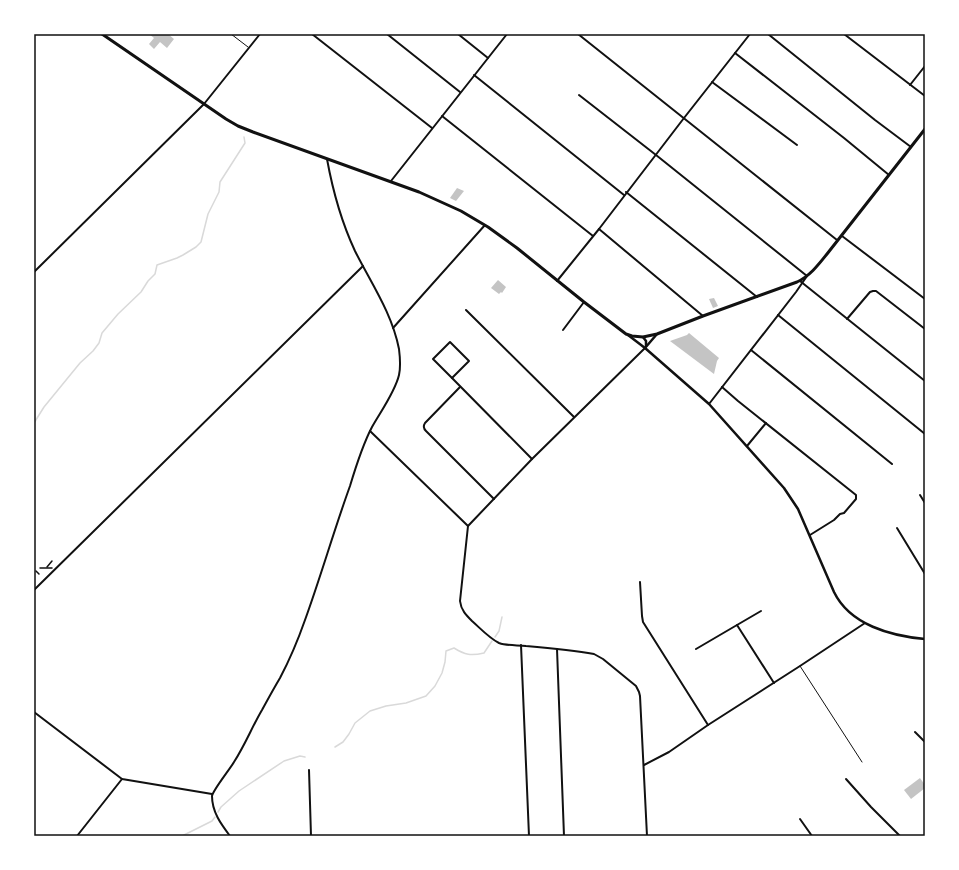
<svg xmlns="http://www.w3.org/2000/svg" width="959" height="870" font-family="'Noto Sans',sans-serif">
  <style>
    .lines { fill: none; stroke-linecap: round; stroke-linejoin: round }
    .stream { stroke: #d9d9d9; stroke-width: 1.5 }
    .building { fill: #c4c4c4 }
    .service { stroke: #111; stroke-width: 1 }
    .pedestrian { stroke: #111; stroke-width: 1.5 }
    .minor { stroke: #111; stroke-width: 2 }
    .tertiary { stroke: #111; stroke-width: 2.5 }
    .secondary { stroke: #111; stroke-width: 3 }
    .neatline { fill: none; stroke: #111; stroke-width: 1.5 }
  </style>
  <rect width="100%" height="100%" fill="#fff"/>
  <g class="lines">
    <g class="stream">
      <polyline points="34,423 44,407 80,363 93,351 99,343 102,333 118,314 141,292 148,281 155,274 157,265 177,258 183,255 196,247 201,242 208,214 219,192 220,182 245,143 244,137"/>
      <polyline points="495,637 499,631 502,617"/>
      <path d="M335 747 343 742 349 734 355 723 370 711 386 706 406 703 426 696 435 686 442 673 445 662 446 651 454 648C465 655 471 656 484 653L492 641"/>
      <polyline points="218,812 221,807 239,791 284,761 300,756 305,757"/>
      <polyline points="182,836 212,821 215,817"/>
    </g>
  </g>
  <g class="building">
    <polygon points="149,34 168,34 174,39 167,48 160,42 154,49 149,44 154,38"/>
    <polygon points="457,188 464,191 456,201 450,198"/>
    <polygon points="498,280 506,287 502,293 501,292 499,294 491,288"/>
    <polygon points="714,298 718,306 713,308 709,299"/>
    <polygon points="689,333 719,358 717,361 714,374 670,341 687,335"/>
    <polygon points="920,778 925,785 925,788 911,799 904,790"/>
  </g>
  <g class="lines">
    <g class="service">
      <polyline points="231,34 248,47"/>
      <polyline points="800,666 862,762"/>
    </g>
    <g class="pedestrian">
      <polyline points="47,567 52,561"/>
      <polyline points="40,568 52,568"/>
      <polyline points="36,571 39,574"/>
    </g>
    <g class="minor">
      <polyline points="312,34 432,128"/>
      <polyline points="387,34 460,92"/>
      <polyline points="458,34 488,58"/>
      <polyline points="578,34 837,240"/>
      <polyline points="768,34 875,120 911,147"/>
      <polyline points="844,34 925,96"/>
      <polyline points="735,53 844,138 889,175"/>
      <polyline points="474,75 624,195"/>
      <polyline points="712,82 797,145"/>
      <polyline points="910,85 925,66"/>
      <polyline points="579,95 656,155 807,276 796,292 709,404"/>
      <polyline points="442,116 593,236"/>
      <polyline points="391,181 507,34"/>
      <polyline points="626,192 757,297"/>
      <polyline points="599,229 703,316"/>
      <polyline points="842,236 925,299"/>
      <polyline points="34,272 204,104 260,34"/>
      <polyline points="557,281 599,229 684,118 750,34"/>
      <polyline points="800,281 925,381"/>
      <polyline points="466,310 574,417"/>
      <polyline points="778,315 925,434"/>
      <polyline points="847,319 870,292 873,291 876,291 925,329"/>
      <polyline points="393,328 485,225"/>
      <polyline points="563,330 584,302"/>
      <polygon points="450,342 469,361 452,378 433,359"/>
      <path d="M645 348 532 459 468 526 460 601C461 610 466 615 472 621 480 628 489 638 499 643 507 646 517 645 526 646 549 648 572 650 594 654L603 659 636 686 639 692 640 696 647 836"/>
      <polyline points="751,350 892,464"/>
      <polyline points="452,378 532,459"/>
      <path d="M460 387 425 423C423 426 424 429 426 431L494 499"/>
      <polyline points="722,387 738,401 856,495 856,499 844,513 840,514 834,520 810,535"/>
      <polyline points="370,431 468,526"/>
      <polyline points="747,446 766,423"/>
      <polyline points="920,495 925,503"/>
      <polyline points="897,528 925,574"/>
      <polyline points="640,582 642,616 643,622 708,725"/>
      <polyline points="34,590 363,266"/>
      <polyline points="737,625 761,611"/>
      <polyline points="521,645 529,836"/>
      <polyline points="557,649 564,836"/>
      <polyline points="696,649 737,625 774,683"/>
      <polyline points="34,712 122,779 212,794"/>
      <polyline points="915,732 925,742"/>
      <polyline points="644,765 669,752 708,725 800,666 865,623"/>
      <polyline points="309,770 311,836"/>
      <polyline points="846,779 871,807 900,836"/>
      <polyline points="800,819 812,836"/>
      <polyline points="77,836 122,779"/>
      <path d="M230 836C221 824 212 812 212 796 213 790 230 769 234 762 245 745 252 727 262 710 268 699 274 688 280 678 290 659 298 640 305 620 321 576 334 530 350 486 356 466 362 446 372 427 381 411 395 392 399 375 401 366 400 357 399 349 392 313 371 283 355 251 341 221 333 192 327 159"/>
    </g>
    <g class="tertiary">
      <path d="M628 335 645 348 709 404 784 488 798 509 834 592C850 625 891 636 925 639"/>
      <polyline points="643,337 646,341 646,346"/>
      <polyline points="645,348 657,334"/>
    </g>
    <path class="secondary" d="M102 34 226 119 238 126 253 132 419 192 461 211 488 227 517 248 584 302 626 334 632 336 643 337 657 334 703 316 797 282C810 276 819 264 827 254L925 129"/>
  </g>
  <rect width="959" height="870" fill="none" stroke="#ffffff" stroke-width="70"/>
  <rect x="35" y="35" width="889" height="800" class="neatline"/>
</svg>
